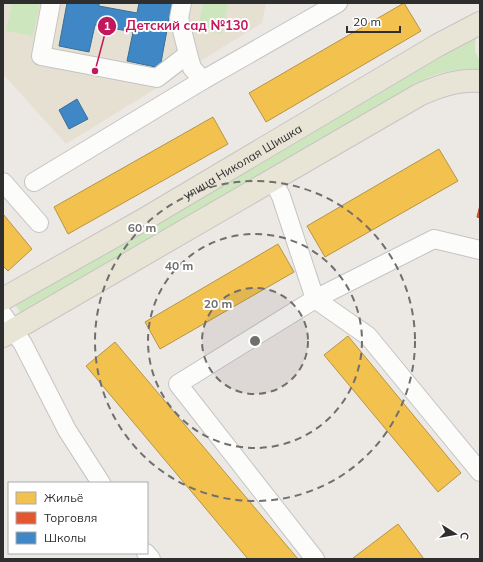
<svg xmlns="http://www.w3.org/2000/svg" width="483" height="562" font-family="Mulish,sans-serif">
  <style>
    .education { fill: #e6e0d3 }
    .green { fill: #cee6be }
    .homes { fill: #f2c14e; stroke: #b79544 }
    .shops { fill: #e4572e; stroke: #ad4b2e }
    .schools { fill: #3f88c5; stroke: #3a6d98 }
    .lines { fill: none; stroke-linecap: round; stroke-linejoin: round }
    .minor-casing { stroke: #c5c4c5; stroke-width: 20 }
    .major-casing { stroke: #c6c5c4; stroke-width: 24 }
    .minor { stroke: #fcfcfb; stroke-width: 18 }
    .major { stroke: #e8e4d6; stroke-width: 22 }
    .ring { fill: none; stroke: #706f6e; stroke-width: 2; stroke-dasharray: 7 5 }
    .labels { text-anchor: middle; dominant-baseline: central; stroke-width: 4; stroke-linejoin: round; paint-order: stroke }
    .street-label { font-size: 12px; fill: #2e2e2e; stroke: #fff }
    .centre { fill: #706f6e; stroke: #fff; stroke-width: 2 }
    .ring-label { font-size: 12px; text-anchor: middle; font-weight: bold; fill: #706f6e; stroke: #fff; stroke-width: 4; stroke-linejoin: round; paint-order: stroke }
    .leader { fill: none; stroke: #c2185b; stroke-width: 1.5 }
    .callout-dot { fill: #c2185b; stroke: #fff; stroke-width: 1.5 }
    .mark-label { font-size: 12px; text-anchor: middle; font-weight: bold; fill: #fff }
    .callout-label { font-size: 13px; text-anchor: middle; font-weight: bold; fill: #c2185b; stroke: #fff; stroke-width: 4; stroke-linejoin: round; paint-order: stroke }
  </style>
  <rect width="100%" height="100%" fill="#ece8e4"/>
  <polygon class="education" points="3,3 266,3 262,23 66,144 3,74"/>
  <g class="green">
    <polygon points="12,3 40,3 33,36 6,31"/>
    <polygon points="203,3 228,3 222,34 198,29"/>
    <path d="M476 30 475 51 480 62V74C458 69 448 69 427 78L23 317 13 301Z"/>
  </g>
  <g class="homes">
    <polygon points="404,3 421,31 266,122 249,93"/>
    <polygon points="213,117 228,144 68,234 54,207"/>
    <polygon points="439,149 458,181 325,257 307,226"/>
    <polygon points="3,214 32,249 8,271 3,266"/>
    <polygon points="278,244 294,272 160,349 145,322"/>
    <polygon points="348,336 461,473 438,492 324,355"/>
    <polygon points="115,342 298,559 248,559 86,366"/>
    <polygon points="398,524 424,559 354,559 353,558"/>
  </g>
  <polygon class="shops" points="480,205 480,218 477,217"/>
  <g class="schools">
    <polygon points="67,3 99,3 99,6 137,13 139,3 172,3 160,68 127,61 133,32 95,25 89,52 59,46"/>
    <polygon points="77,99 88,119 69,129 59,110"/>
  </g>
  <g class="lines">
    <defs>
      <g id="minor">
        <polyline points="51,3 41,56 157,78 188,54"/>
        <polyline points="182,3 179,18 188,54 192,68 203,80"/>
        <polyline points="273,181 281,196 315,299 368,336 480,472"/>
        <polyline points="3,182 39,223"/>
        <polyline points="34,182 203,80 338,3"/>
        <polyline points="3,315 23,344 67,430 101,483"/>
        <polyline points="146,553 151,559"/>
        <polyline points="315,559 178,384 315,299 434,239 480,250"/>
      </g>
      <g id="major">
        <path id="s1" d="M3 299 143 220 438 45 480 23"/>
        <path d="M3 336 419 95C438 86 458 79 480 81"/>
      </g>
    </defs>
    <use href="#minor" class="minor-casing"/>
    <use href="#major" class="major-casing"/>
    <use href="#minor" class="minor"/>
    <use href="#major" class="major"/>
  </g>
  <circle cx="255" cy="341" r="53" fill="#706f6e" fill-opacity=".12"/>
  <g class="ring">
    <circle cx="255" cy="341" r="53"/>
    <circle cx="255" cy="341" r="107"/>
    <circle cx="255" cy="341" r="160"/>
  </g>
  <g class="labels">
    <g class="street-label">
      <text stroke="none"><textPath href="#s1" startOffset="276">улица Николая Шишка</textPath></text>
    </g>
  </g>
  <circle cx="255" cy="341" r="6" class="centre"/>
  <g class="ring-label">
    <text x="142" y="232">60 m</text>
    <text x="179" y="270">40 m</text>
    <text x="218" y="308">20 m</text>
  </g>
  <path class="leader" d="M95 71L107 26"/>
  <g class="callout-dot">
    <circle cx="95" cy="71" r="4"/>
    <circle cx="107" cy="26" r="10"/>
  </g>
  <g class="mark-label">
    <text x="107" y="30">1</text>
  </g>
  <g class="callout-label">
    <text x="187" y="30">Детский сад №130</text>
  </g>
  <rect width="483" height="562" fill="none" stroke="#2e2e2e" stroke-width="8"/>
  <rect x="8" y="482" width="140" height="72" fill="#ffffff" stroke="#ababab"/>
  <rect x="16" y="492" width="20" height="12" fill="#f2c14e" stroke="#ababab"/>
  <text x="44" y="502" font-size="12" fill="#2e2e2e">Жильё</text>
  <rect x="16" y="512" width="20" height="12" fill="#e4572e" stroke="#ababab"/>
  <text x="44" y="522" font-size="12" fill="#2e2e2e">Торговля</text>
  <rect x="16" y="532" width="20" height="12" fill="#3f88c5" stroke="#ababab"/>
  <text x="44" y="542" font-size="12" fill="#2e2e2e">Школы</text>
  <g transform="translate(455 534) rotate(101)" stroke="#ffffff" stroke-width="3" paint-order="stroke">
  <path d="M0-3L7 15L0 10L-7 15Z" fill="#2e2e2e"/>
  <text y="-6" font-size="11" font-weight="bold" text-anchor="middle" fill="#2e2e2e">С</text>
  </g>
  <path d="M347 26v6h53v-6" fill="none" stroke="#2e2e2e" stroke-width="2"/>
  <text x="353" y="26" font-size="12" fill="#2e2e2e" stroke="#ffffff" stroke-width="3" paint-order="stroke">20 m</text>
</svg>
